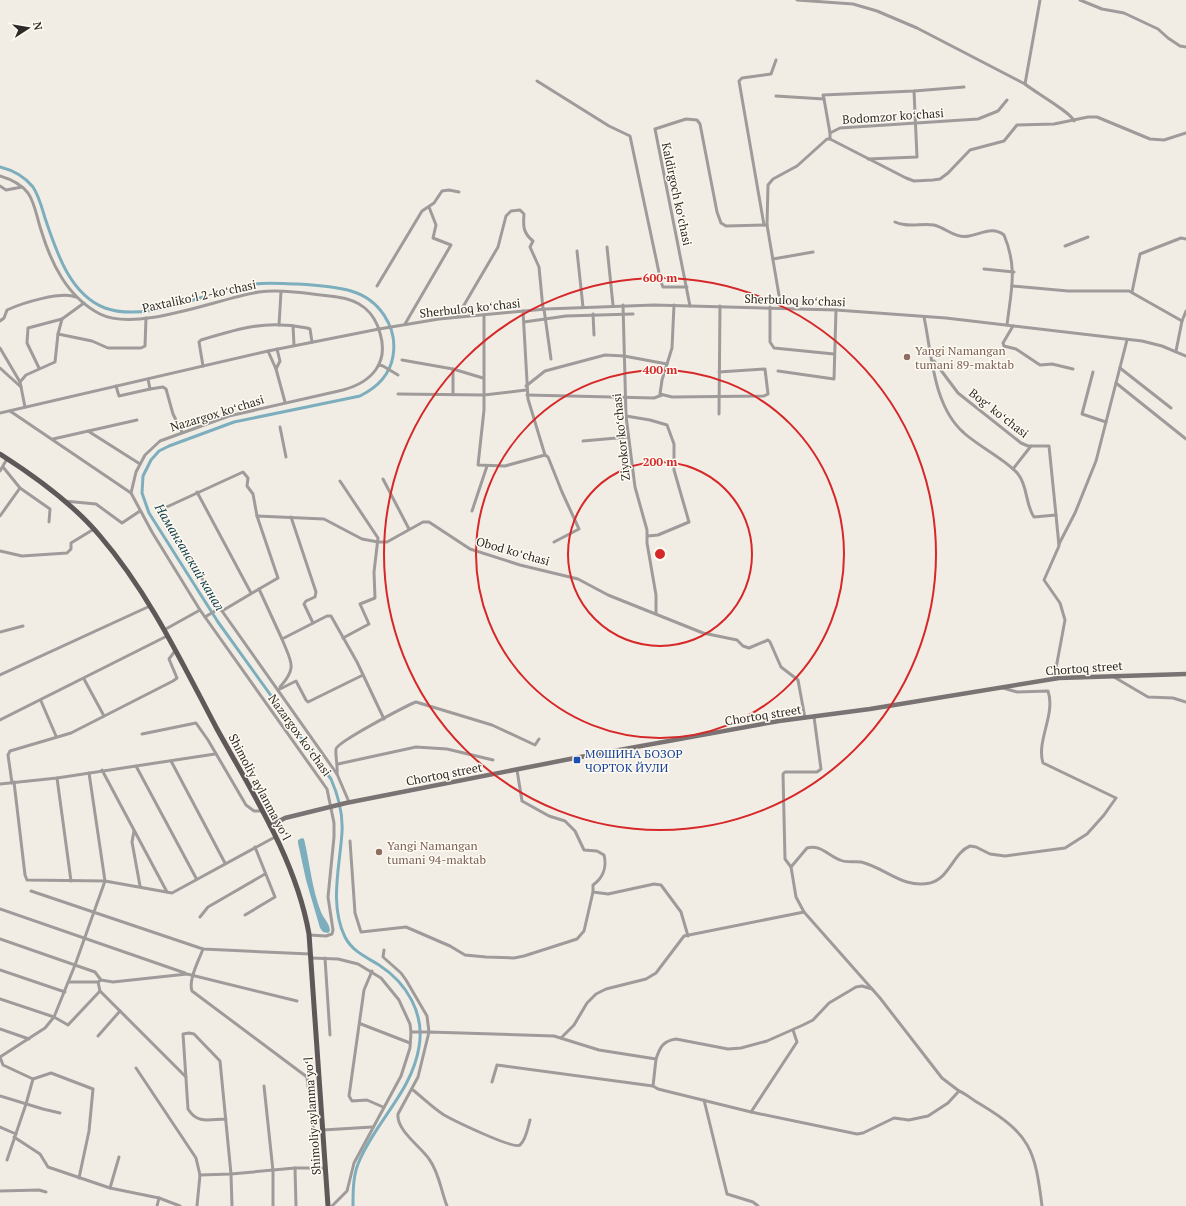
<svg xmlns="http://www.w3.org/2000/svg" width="1186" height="1206" font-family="'PT Serif',serif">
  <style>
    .water { fill: #7daebe }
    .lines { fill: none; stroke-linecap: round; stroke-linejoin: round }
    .canal { stroke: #7daebe; stroke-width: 3 }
    .street { stroke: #9f9b9b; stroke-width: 3 }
    .secondary { stroke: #7a7374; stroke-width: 4.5 }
    .primary { stroke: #5f5758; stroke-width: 5 }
    .ring { fill: none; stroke: #d62828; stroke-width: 2 }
    .education-dot { fill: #8d6e63; stroke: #fffbf2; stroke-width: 1.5 }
    .transit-dot { fill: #1a4fb4; stroke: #fffbf2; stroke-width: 1.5 }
    .labels { text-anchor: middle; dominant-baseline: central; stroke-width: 3; stroke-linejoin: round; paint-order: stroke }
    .street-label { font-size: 12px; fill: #2c2a27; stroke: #fffbf2 }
    .education-label { font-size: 12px; fill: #785e54; stroke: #fffbf2; text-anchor: start }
    .transit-label { font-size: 12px; fill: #164399; stroke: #fffbf2; text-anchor: start }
    .water-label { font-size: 13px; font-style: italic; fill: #15414e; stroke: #fffbf2 }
    .centre { fill: #d62828; stroke: #fffbf2; stroke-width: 2 }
    .ring-label { font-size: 12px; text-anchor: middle; font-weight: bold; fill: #d62828; stroke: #fffbf2; stroke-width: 3; stroke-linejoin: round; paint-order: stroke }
  </style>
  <rect width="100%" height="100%" fill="#f1ede5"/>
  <path class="water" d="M302 838 304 839C310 864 312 889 321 912 324 919 330 924 330 931L328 933 323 932 320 928 306 880 298 843V840Z"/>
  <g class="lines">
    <path class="canal" d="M0 167C12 170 25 177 33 187 39 196 42 208 45 218 56 250 69 294 105 308 150 324 211 289 255 284 269 282 283 284 297 284 315 285 334 286 351 291 379 299 398 327 393 356 390 375 378 387 360 396L234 422 169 446 159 451 151 460 143 476 142 493 149 513 218 622 331 779C338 795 343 815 342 832 340 866 329 904 345 937 352 951 366 957 379 965 407 983 425 1014 419 1047 412 1092 374 1123 358 1164 353 1177 353 1192 353 1206"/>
    <g class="street">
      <path d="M797 0 853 4 877 11 917 28 1025 84C1033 91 1072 113 1074 121"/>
      <polyline points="1080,0 1102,9 1124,13 1158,29 1168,38 1180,46 1186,47"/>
      <polyline points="537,81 609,126 630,136 661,282 663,287 687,287"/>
      <polyline points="1025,84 1040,0"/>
      <polyline points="776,96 824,99 830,133"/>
      <polyline points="824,99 823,95 914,91 964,87"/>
      <polyline points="830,139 906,178 914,181 933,180 940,179 948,173 970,150 1004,141 1017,125 1054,124 1088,117 1097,117 1150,139 1164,140 1186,133"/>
      <polyline points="868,159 917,157 914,91"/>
      <path d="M0 176C10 179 21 184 28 193 35 203 37 218 41 230 51 263 67 297 100 314 137 333 219 298 259 292 282 289 314 294 337 297 360 300 374 311 380 333 389 363 372 382 343 390L229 416 160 441 145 455 136 472 131 493 152 532 200 610 327 789 334 823V837L328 897 333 930 332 934 326 936 309 935"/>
      <polyline points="0,186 6,190 22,187"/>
      <path d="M895 222C907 228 921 223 934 225 946 228 956 239 969 236 981 234 993 226 1004 235 1018 268 1011 291 1007 325"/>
      <polyline points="764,225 739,81 742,78 771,74 776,60"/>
      <polyline points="1065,246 1088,237"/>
      <polyline points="607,247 613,305"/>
      <polyline points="577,251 583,307"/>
      <polyline points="773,259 813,252"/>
      <polyline points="984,269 1014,272"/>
      <polyline points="377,286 422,211 434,203 442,191 449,190 459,192"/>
      <polyline points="1012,286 1068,291 1129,291 1182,321 1176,351"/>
      <polyline points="1132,292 1140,254 1181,238 1186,239"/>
      <polyline points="623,305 626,416 635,487 647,530 647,543 656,595 656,613"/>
      <polyline points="674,305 672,348 662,380 660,394 672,397 764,396 768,394 765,369 719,372"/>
      <polyline points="690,306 655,129 686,119 697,120 700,124 717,212 721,223 726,226 767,225"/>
      <polyline points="770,307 770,342 774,348 834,354"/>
      <polyline points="781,307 767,225 768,185 773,179 797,166 827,139 830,139 830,133 840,128 978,119 998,111 1007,100"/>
      <polyline points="544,309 551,359"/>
      <polyline points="523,311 528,399 545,455 548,457 562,492 579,529 554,542"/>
      <polyline points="593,314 594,335"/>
      <polyline points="484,315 484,410 478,465 505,466 545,455"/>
      <path d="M457 317 498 247 506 216 511 211 520 210 524 214C523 226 523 233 533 241L530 247 539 267 543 309"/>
      <path d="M924 317C932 355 933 406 964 433 978 446 1008 461 1018 474 1028 486 1025 504 1034 517L1056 515 1059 546 1044 580 1060 603 1065 620 1054 679"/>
      <path d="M0 321 4 318 7 310C22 303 61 291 76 297"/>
      <polyline points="1182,321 1186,311"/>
      <polyline points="524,322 566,316 633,314"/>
      <polyline points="405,324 451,245 433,238 436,225 429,207"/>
      <polyline points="279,325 281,292"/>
      <polyline points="293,326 294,345"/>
      <polyline points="1013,326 1003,343 1004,346 1016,349 1040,365 1052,364 1073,369"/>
      <polyline points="58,334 92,341 108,348 141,348 145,346 146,318"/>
      <polyline points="0,348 20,382 25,407"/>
      <polyline points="277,349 280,361 276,369 285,402"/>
      <polyline points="268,351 276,369"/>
      <polyline points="402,360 453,369 483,378"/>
      <polyline points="934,361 958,393 1021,443 1028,446 1049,446 1056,515"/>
      <polyline points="379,365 383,366 398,375"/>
      <path d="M203 366 199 342 201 340C240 328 266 320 307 328L310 329 312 342"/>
      <polyline points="0,368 21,387"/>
      <polyline points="39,368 27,343 28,328 62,319"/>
      <polyline points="1120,368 1171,408"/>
      <polyline points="778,371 834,379 836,310"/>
      <polyline points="1093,372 1082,414 1106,422"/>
      <polyline points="148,379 150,389 163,387 166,389 173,414 182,432"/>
      <polyline points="20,382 26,375 55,362 58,334 62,319 84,303"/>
      <polyline points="1116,383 1186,439"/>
      <polyline points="116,386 119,396 150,389"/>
      <polyline points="526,386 545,371 605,355 624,356 667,364"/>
      <polyline points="398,394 484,395 526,390"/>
      <polyline points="453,394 453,369"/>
      <polyline points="527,395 654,398 662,395"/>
      <polyline points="10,411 131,493"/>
      <polyline points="0,413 268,351 379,329 439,319 546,309 654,305 836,310 946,318 1142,341 1162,346 1186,356"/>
      <polyline points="719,414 720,306"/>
      <polyline points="626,416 650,420 667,425 674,444 674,470 689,522 658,535 648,536"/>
      <polyline points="280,427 286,457"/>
      <polyline points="88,431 140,464"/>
      <polyline points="53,439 137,420"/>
      <polyline points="583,441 628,437"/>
      <polyline points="3,467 20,488 50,509 49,522"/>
      <polyline points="1013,469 1031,446"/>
      <polyline points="0,471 7,459"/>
      <polyline points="383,479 409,529"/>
      <polyline points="340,481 378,538 374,572 375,598 360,604 369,624 343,638"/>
      <polyline points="197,492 251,593"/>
      <polyline points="64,501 96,504 122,523 140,511"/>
      <polyline points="472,511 487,466"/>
      <polyline points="0,516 20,488"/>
      <polyline points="291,517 316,592 315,597 306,601 304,604 313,623"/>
      <polyline points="1059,544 1075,513 1096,461 1127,340"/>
      <polyline points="0,551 22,556 67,553 71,549 71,543 94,529"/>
      <polyline points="259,589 222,611 337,774 349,802"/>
      <polyline points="222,611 160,510 243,472 248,478 247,486 253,494 257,516"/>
      <polyline points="205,617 220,608"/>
      <polyline points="164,630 200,610"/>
      <polyline points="0,632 23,626"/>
      <polyline points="0,675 150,606"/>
      <polyline points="1114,677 1148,697 1173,698 1186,702"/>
      <polyline points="84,679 104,716"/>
      <path d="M280 687C298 667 291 662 282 639"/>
      <polyline points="278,690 296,681 306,700 308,702 363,675"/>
      <polyline points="41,701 56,736"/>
      <polyline points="384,719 357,662 331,616 327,616 282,639 259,589 278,578 257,516 324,519 362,539 378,542 387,542 423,522 429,522 470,549 520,565 578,579 608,595 703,633 737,640 743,646 749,648 768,640 770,642 781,667 798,680 805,718"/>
      <polyline points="0,720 167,636"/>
      <polyline points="142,734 196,723 208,740 246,805 254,811 262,811"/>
      <polyline points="171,761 225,863"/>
      <polyline points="338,764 416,747 447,749 493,760"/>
      <polyline points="136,766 196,878"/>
      <polyline points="102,770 167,892"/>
      <path d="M517 770 522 801 549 816 565 821 575 831 584 850 597 851 604 855C607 867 603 878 593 885V892L608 894 654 884 661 885 681 912 688 936"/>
      <path d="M337 774C338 767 335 754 336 749 337 742 406 706 416 702L492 725 535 745 539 739"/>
      <polyline points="57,778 71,881"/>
      <polyline points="14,782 25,875 27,880 105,881 172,893 275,837"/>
      <polyline points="12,783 8,755 10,751 71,733 173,681 177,678 169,659 175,651"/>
      <polyline points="0,784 57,778 215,754"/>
      <polyline points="134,831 132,842 140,886"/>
      <polyline points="350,841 355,913 361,932 406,927 450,946 465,955 486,957 514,958 524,956 577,939 584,931 593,892"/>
      <polyline points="791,867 785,859 783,774 785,772 817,772 821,769 814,717"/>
      <polyline points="31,891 203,949 310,954"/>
      <polyline points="0,909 185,973"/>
      <polyline points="245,915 275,897 255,847"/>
      <polyline points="200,917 208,907 265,874"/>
      <polyline points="0,939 95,972 101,980 113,982 187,974 297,1001"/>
      <path d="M203 949C199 960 188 980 192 991L307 1077 318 1168"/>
      <polyline points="384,950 383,957 401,973 406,980 427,1016 429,1032 411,1032"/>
      <polyline points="311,958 338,959 358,964 381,978 399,1000 410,1024 411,1032 410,1048 401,1076 354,1163 347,1191 332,1206"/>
      <polyline points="325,958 330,1035"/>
      <polyline points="0,970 65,992"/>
      <polyline points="372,971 364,990 349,1096 352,1101 367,1100 383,1107"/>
      <polyline points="101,980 98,982 100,991 186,1077"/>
      <polyline points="69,982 98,982"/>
      <polyline points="0,999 54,1017 68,1025 100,991"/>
      <polyline points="361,1024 410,1043"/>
      <polyline points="0,1029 29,1039"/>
      <polyline points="98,1036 120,1011"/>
      <polyline points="561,1038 574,1025 587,1003 596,994 606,989 646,979 656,973 684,936 804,912"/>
      <polyline points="0,1057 45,1028 54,1017 75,965 105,881 89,773"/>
      <polyline points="0,1057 3,1065 33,1079 51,1073 93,1089 89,1131 79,1178"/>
      <path d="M656 1059C660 1047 663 1041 676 1039L728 1049 741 1048 767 1041 803 1025 813 1020 829 1003 856 987 862 986 872 989"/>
      <polyline points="136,1068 196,1158 200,1175"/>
      <polyline points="492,1082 497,1065 653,1086"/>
      <polyline points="264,1086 273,1171 273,1206"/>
      <path d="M413 1090C423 1098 433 1108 444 1115 453 1120 514 1150 520 1145 526 1140 528 1127 530 1120"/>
      <path d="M959 1091 942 1078 880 998 804 912 796 897 791 867 807 848C820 844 829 856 840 860 846 863 855 861 861 862 886 868 903 889 930 883 950 878 953 853 970 846L976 847 990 854 1005 856 1065 848 1087 834 1104 815 1116 798 1043 763C1036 741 1056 714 1048 691L1017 692 1003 688"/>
      <polyline points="0,1096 43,1109 60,1113"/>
      <polyline points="704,1100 727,1194 753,1202 758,1206"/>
      <polyline points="751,1112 797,1042 793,1030"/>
      <path d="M226 1119C210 1119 198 1125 188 1109L183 1034 189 1033 194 1034 220 1061 231 1174 232 1206"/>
      <polyline points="0,1127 16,1134"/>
      <polyline points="323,1130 372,1127"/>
      <polyline points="14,1137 40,1154 48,1167 110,1188 159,1198 180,1206"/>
      <polyline points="7,1160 26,1104 33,1079"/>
      <polyline points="110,1188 119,1157"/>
      <polyline points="0,1191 39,1190 46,1192"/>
      <polyline points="157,1206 159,1198"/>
      <polyline points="197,1206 200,1175 231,1174 295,1168"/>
      <polyline points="296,1206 295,1168 325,1168"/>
      <path d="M447 1206C441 1191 439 1172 429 1159 421 1147 396 1130 398 1114L418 1077 429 1032 554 1036 599 1050 656 1059 653 1086 658 1089 751 1112 857 1134 863 1133 894 1118 909 1120 928 1116 948 1103 959 1091C967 1094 972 1100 980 1104 1030 1134 1035 1149 1042 1206"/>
    </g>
    <polyline class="secondary" points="270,826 285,818 346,803 575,758 779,721 870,709 1059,678 1186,674"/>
    <path class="primary" d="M0 454C33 475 75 506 100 536 149 593 182 663 217 729 253 794 296 860 309 934L328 1206"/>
  </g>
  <g class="ring">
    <circle cx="660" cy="554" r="92"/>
    <circle cx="660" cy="554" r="184"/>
    <circle cx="660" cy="554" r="276"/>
  </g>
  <g class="education-dot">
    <circle cx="907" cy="357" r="4"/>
    <circle cx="379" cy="852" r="4"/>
  </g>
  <rect class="transit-dot" x="573" y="756" width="8" height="8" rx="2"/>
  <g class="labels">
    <g class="street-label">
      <text transform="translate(893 116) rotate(-4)">Bodomzor koʻchasi</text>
      <text transform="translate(677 194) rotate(78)">Kaldirgoch koʻchasi</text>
      <text transform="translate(199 296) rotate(-12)">Paxtalikoʻl 2-koʻchasi</text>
      <text transform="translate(795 300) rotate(2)">Sherbuloq koʻchasi</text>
      <text transform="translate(470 308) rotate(-6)">Sherbuloq koʻchasi</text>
      <text transform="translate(217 413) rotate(-17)">Nazargox koʻchasi</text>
      <text transform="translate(999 413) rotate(38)">Bogʻ koʻchasi</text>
      <text transform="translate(621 437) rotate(-96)">Ziyokor koʻchasi</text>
      <text transform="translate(513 551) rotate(16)">Obod koʻchasi</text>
      <text transform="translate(1084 668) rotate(-4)">Chortoq street</text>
      <text transform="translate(763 715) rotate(-9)">Chortoq street</text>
      <text transform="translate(300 735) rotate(54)">Nazargox koʻchasi</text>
      <text transform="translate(444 774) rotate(-11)">Chortoq street</text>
      <text transform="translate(260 787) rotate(62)">Shimoliy aylanma yoʻl</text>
      <text transform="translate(312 1116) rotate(-94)">Shimoliy aylanma yoʻl</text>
    </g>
    <g class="education-label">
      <text x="915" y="350">Yangi Namangan<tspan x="915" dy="14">tumani 89-maktab</tspan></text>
      <text x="387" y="845">Yangi Namangan<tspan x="387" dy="14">tumani 94-maktab</tspan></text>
    </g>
    <g class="transit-label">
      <text x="585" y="753">МОШИНА БОЗОР<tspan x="585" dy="14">ЧОРТОК ЙУЛИ</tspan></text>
    </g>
    <g class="water-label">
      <text transform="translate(190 557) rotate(59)">Наманганский канал</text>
    </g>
  </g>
  <circle cx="660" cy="554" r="6" class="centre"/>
  <g class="ring-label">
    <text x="660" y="282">600 m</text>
    <text x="660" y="374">400 m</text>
    <text x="660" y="466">200 m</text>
  </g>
  <g transform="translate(28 28) rotate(78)" stroke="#fffbf2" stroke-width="3" paint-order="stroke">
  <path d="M0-3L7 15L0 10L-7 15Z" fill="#2c2a27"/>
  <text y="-6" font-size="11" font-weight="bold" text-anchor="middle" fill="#2c2a27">N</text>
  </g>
</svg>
